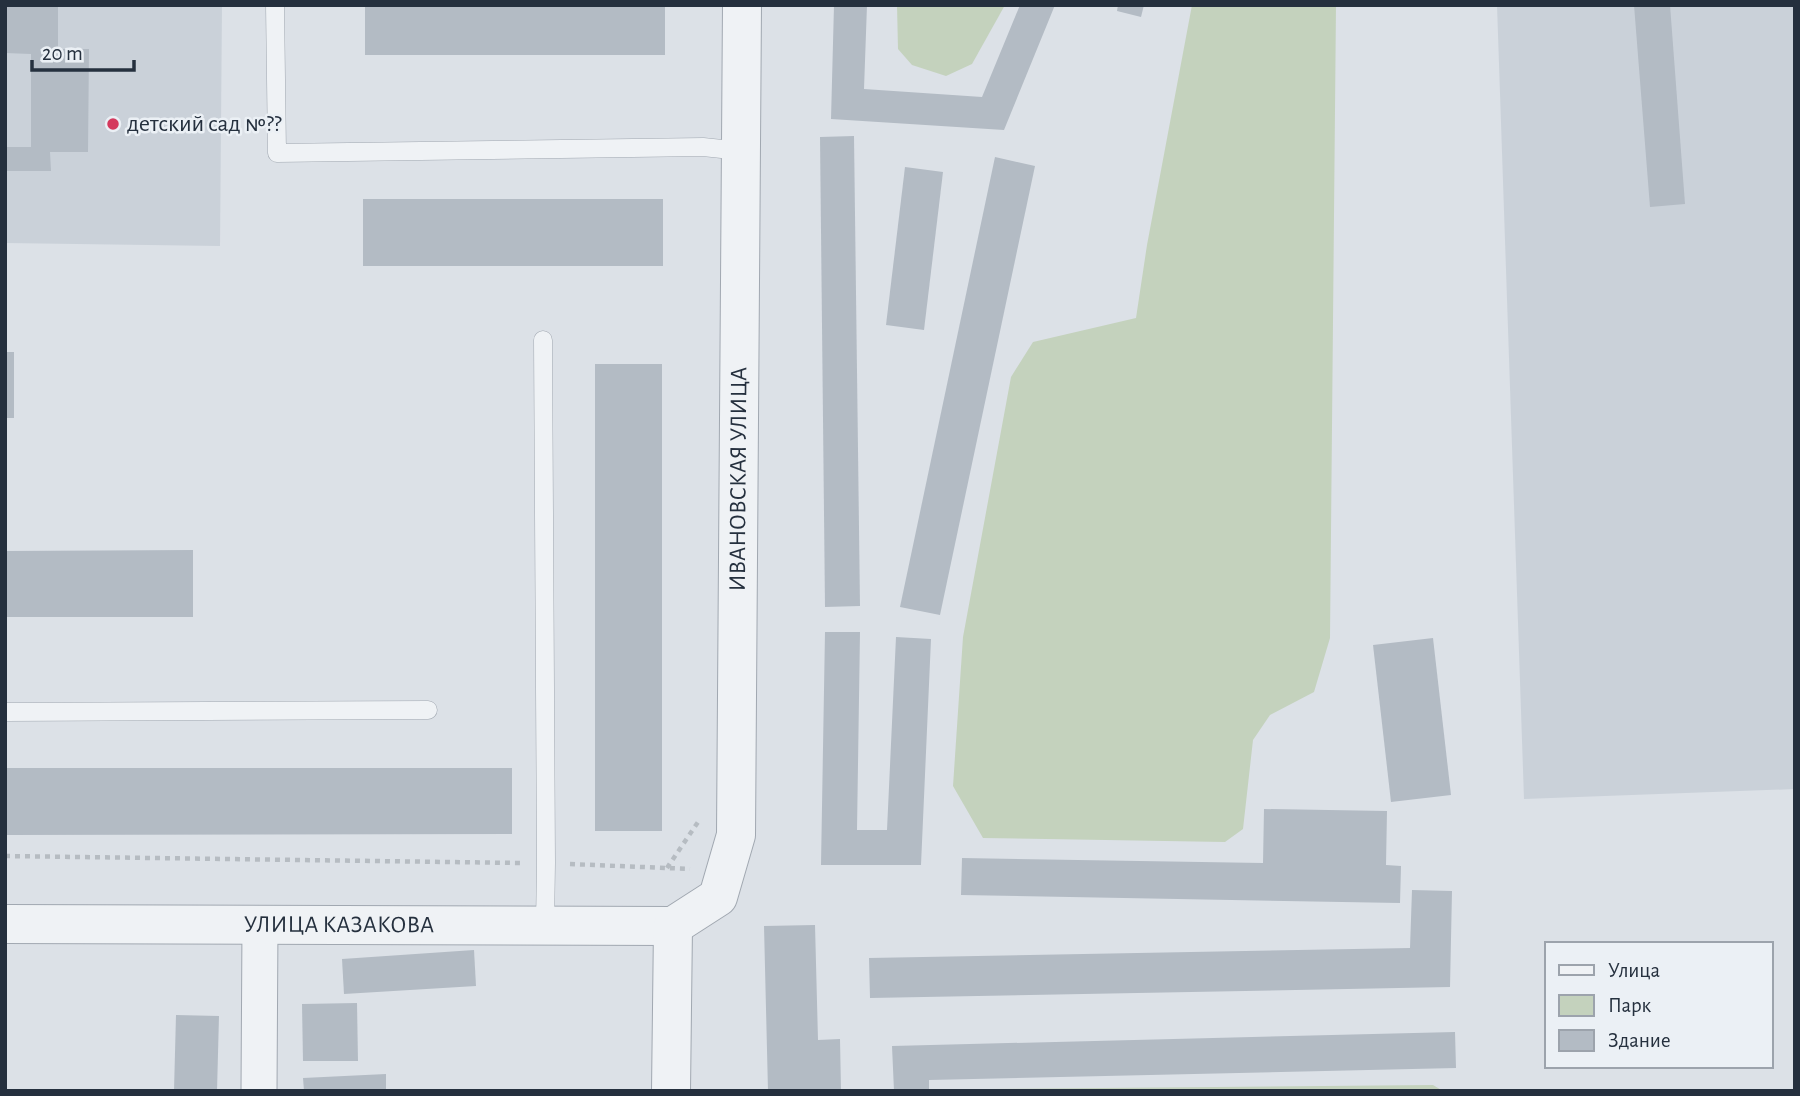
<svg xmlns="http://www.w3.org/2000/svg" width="1800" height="1096" font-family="'Alegreya Sans',sans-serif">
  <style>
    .built { fill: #cad1d9 }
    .green { fill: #c4d2bd }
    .building { fill: #b3bbc4 }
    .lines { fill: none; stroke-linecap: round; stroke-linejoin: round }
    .service-casing { stroke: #a1a8b1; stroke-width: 19 }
    .minor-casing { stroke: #a1a8b1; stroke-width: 37 }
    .tertiary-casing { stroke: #a1a8b1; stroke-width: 40 }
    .path { stroke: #b6bcc2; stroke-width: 4.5; stroke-dasharray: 5 5; stroke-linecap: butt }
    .service { stroke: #eff2f5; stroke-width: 18 }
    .minor { stroke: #eff2f5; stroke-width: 35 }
    .tertiary { stroke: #eff2f5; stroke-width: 38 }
    .poi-dot { fill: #d4395d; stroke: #ebf0f5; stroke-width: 2.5 }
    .labels { text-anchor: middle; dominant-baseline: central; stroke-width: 5; stroke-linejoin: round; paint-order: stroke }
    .poi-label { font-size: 24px; fill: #25303e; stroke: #ebf0f5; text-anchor: start }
    .street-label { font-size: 24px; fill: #25303e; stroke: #ebf0f5 }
  </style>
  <rect width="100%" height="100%" fill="#dce1e7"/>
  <g class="built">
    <polygon points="5,5 222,5 220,246 5,243"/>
    <polygon points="1497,5 1795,5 1795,789 1524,799"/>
  </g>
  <g class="green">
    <polygon points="897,5 1005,5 972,64 946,76 912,65 898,49"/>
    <polygon points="1192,5 1336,5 1330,638 1314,692 1270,715 1253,740 1243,829 1225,842 983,838 953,786 963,637 1011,377 1033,342 1136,318 1147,245"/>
    <polygon points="1433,1085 1443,1091 984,1091 987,1089"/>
  </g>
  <g class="building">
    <polygon points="5,5 58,5 58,49 89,49 88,152 50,152 51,171 5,171 5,147 31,147 31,54 5,53"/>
    <rect x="365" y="5" width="300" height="50"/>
    <polygon points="834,5 867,5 864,89 982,97 1020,5 1055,5 1004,130 831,119"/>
    <polygon points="1118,5 1144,5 1141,17 1117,11"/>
    <polygon points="1634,5 1670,5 1685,204 1650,207"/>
    <polygon points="854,136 860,606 825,607 820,137"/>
    <polygon points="995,157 1035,166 940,615 900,607"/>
    <polygon points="905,167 943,172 924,330 886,325"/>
    <rect x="363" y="199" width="300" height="67"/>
    <rect x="5" y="352" width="9" height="66"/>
    <rect x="595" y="364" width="67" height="467"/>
    <polygon points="193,550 193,617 5,617 5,551"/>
    <polygon points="825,632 860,632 857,830 887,830 896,637 931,639 921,865 821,865"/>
    <polygon points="1433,638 1451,795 1391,802 1373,645"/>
    <polygon points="5,768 512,768 512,834 5,835"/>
    <polygon points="1264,809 1387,811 1386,865 1401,866 1400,903 961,895 962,858 1263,863"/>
    <polygon points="1412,890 1452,891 1450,987 870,998 869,958 1410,948"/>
    <polygon points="815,925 818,1040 840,1039 841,1091 768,1091 764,926"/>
    <polygon points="474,950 476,986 344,994 342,959"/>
    <polygon points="357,1003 358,1061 303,1061 302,1004"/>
    <polygon points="176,1015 219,1016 217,1091 174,1091"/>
    <polygon points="1455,1032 1456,1068 929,1080 929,1091 894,1091 892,1046"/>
    <polygon points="386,1074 386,1091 304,1091 303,1078"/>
  </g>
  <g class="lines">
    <defs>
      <g id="service">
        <polyline points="275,5 277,153 703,147 741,151"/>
        <polyline points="543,340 546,863 545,926"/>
        <polyline points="5,712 428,710"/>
      </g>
      <polyline id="minor" points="259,1091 260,925"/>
      <g id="tertiary">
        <path id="s1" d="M5 924 673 926"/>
        <path id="s2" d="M673 926 718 897 736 835 742 5"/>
        <polyline points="671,1091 673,926"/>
      </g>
    </defs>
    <use href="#service" class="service-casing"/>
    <use href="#minor" class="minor-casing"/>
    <use href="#tertiary" class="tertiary-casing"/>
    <g class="path">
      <polyline points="5,856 522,863"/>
      <polyline points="570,864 690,869"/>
      <polyline points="667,868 698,822"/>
    </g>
    <use href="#service" class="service"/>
    <use href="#minor" class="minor"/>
    <use href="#tertiary" class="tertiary"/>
  </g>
  <circle class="poi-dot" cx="113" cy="124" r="7"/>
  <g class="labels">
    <g class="poi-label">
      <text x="127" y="124">детский сад №??</text>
    </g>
    <g class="street-label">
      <text stroke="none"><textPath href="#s2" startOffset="474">ИВАНОВСКАЯ УЛИЦА</textPath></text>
      <text stroke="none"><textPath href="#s1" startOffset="334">УЛИЦА КАЗАКОВА</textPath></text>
    </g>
  </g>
  <rect width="1800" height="1096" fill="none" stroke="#25303e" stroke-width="14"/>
  <rect x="1545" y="942" width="228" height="126" fill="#ebf0f5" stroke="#9ca3ac" stroke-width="2"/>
  <rect x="1559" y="965" width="35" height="10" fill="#eff2f5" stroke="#9ca3ac" stroke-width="2"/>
  <text x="1608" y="977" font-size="21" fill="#25303e">Улица</text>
  <rect x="1559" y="995" width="35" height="21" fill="#c4d2bd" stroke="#9ca3ac" stroke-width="2"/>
  <text x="1608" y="1012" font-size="21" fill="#25303e">Парк</text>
  <rect x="1559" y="1030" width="35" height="21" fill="#b3bbc4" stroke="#9ca3ac" stroke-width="2"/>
  <text x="1608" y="1047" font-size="21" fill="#25303e">Здание</text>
  <path d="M32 60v10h102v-10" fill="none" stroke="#25303e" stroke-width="3.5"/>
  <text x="42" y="60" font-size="21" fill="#25303e" stroke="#ebf0f5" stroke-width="5" paint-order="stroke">20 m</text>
</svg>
